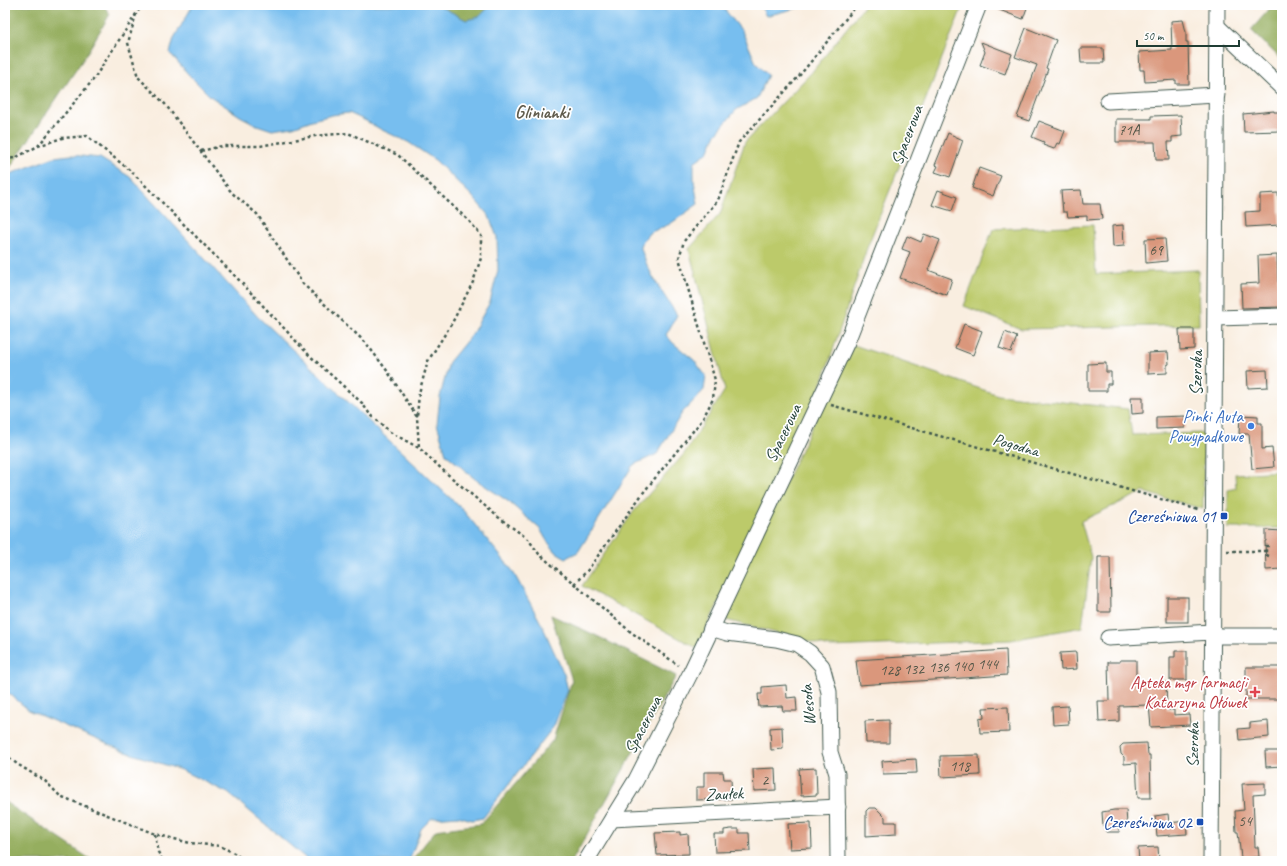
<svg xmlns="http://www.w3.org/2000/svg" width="1287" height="866" font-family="Caveat,sans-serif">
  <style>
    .green { fill: #bcca6b; stroke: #6e8450 }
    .forest { fill: #95ae5f; stroke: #5a764a }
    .water { fill: #77beef; stroke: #4b7e92 }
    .building { fill: #da977b }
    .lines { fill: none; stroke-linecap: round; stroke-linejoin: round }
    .minor-casing { stroke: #40584e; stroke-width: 17 }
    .path { stroke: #40584e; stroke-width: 2.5; stroke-dasharray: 3 3; stroke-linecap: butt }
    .minor { stroke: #fff; stroke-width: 15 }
    .shop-dot { fill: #3f7fe0; stroke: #fff; stroke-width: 1.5 }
    .transit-dot { fill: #1a4fb4; stroke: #fff; stroke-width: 1.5 }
    .health-dot { fill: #e0444e; stroke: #fff; stroke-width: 1.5 }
    .labels { text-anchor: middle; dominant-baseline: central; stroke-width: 3.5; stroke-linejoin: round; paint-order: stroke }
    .number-label { font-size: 15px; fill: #4e5446 }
    .street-label { font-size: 17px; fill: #1f3d34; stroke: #fff }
    .shop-label { font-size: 17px; fill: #366cbe; stroke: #fff; text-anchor: end }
    .transit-label { font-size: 17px; fill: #164399; stroke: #fff; text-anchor: end }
    .health-label { font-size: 17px; fill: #be3a42; stroke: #fff; text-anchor: end }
    .neighbourhood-label { font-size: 18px; font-weight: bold; fill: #605c4d; stroke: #fff }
  </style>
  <rect width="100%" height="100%" fill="#fff"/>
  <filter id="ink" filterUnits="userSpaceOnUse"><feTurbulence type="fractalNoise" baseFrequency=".025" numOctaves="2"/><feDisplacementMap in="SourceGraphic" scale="8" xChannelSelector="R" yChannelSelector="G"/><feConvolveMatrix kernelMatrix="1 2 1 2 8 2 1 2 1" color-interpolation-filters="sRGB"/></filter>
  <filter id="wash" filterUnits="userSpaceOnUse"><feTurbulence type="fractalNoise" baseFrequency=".012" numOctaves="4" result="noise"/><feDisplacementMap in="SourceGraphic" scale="16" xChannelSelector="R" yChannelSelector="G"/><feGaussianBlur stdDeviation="0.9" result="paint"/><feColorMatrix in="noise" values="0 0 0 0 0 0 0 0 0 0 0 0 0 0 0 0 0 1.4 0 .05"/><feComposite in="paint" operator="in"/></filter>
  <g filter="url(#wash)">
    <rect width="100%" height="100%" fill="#f9eee0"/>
    <g class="green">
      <polygon points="865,5 963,5 867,248 822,383 697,648 582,586 634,511 684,454 725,390 689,249 720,214 745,142 812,72"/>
      <polygon points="1093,225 1096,274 1198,270 1199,325 1021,329 964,306 993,229"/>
      <polygon points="851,344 998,395 1128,409 1132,435 1204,433 1203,509 1143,492 1081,521 1091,557 1082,627 1011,640 830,647 726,620 732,595"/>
      <polygon points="1282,471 1282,528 1228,528 1228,490 1236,488 1235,474"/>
    </g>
    <g class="forest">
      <polygon points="5,5 103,5 110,14 84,58 5,175"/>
      <polygon points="438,5 491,5 479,17 466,20"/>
      <polygon points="1273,5 1279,5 1282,10 1282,60 1251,30"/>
      <polygon points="551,615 595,635 676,676 572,861 411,861 436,830 481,824 553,740 572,680"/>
      <polygon points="5,802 93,861 5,861"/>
    </g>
    <g class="water">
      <path d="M193 5H438L466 20 479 17 491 5H721L742 31 756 63 768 75 757 98 736 110 716 134 708 152 694 162V181L698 204 670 224 649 233 640 245C648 274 661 290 677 315L666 335 673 343 694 360 706 376 704 390 682 413 657 454 633 465 578 552 566 558 556 552 547 541 540 529 509 502 475 479 446 454 437 424 440 397 449 362 472 334 490 302 498 270 497 237 489 216 472 196 435 160 408 142 382 130 366 121 349 113 332 115 312 120 293 127 272 130 257 125 240 116 210 96 189 75 170 53 174 38Z"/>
      <polygon points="760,5 808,5 766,16"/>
      <polygon points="71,155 100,158 130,177 258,317 462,509 512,570 542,625 564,674 568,690 554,726 483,818 472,820 458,816 432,818 421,829 409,861 309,861 228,793 181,770 126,752 30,711 5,690 5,176 54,157"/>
    </g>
    <g id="blocks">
      <g class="building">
        <polygon points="989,5 1028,5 1023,19 989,6"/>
        <polygon points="1183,20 1186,32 1186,42 1188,42 1189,84 1176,84 1176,80 1145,82 1144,70 1140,70 1139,52 1172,50 1171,21"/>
        <polygon points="1026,28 1056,40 1046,68 1048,69 1029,121 1017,117 1037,65 1015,57"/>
        <polygon points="981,42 1012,54 1005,74 980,65 985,52"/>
        <polygon points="1080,48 1103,48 1104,63 1081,63"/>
        <polygon points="1274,111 1274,112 1282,112 1282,131 1244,132 1243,114"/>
        <polygon points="1181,115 1182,136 1172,137 1172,142 1168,142 1169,160 1156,160 1155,142 1116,142 1116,119 1151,119 1151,116"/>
        <polygon points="1039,121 1065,131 1060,144 1057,143 1054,149 1043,145 1044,142 1032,137"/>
        <polygon points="948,133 963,140 950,177 935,172 938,166 935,165"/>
        <polygon points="979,168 1001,176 993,196 972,188"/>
        <polygon points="938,190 957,197 952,211 932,205"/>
        <polygon points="1081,190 1083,204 1100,204 1102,219 1087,220 1087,216 1068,217 1067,212 1063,212 1061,191"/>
        <polygon points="1278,193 1280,225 1246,227 1245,212 1260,211 1260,194"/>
        <polygon points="1123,225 1124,246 1113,247 1112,226"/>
        <polygon points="924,234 940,240 928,270 952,279 947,295 900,278 910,252 902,249 907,236 921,242"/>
        <polygon points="1165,238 1167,261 1146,263 1145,239"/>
        <polygon points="1277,255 1278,282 1282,282 1282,307 1242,308 1241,284 1259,283 1258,256"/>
        <polygon points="964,324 982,331 973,355 955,348"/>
        <polygon points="1179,329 1194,329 1194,349 1180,350"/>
        <polygon points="1005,332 1017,337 1011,352 999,348"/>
        <polygon points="1168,352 1169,364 1167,365 1167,373 1148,374 1148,353"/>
        <polygon points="1106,363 1106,372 1111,372 1111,384 1107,384 1107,391 1088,391 1088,364"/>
        <polygon points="1267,370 1268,387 1248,388 1247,371"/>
        <polygon points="1131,397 1143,397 1143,413 1132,414"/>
        <polygon points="1240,415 1258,416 1258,423 1262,423 1262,449 1272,448 1274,467 1252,469 1249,434 1239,434"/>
        <polygon points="1185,416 1185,428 1156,429 1156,417"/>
        <polygon points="1266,530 1282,531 1282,569 1266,570 1265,541 1266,541"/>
        <polygon points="1098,557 1110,557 1111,612 1098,612"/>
        <rect x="1167" y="597" width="21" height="25"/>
        <polygon points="1006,650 1007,675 859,685 856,660"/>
        <polygon points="1175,651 1187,651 1187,680 1170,680 1170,657 1175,657"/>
        <polygon points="1076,652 1077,669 1061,670 1060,653"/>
        <polygon points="1120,660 1136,660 1136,684 1166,682 1167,710 1174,710 1174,715 1189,714 1190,725 1151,727 1149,705 1119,706 1119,721 1099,722 1098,701 1109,701 1108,662 1120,662"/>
        <rect x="1246" y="667" width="36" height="32"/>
        <polygon points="786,685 787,698 796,697 797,711 783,711 782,706 759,707 758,694 762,694 762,687"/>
        <polygon points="1068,706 1069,724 1053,725 1052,707"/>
        <polygon points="1008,707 1009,732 980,733 979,719 984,718 983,708"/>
        <polygon points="889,720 889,743 866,743 865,721"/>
        <polygon points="1268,721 1269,737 1239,740 1238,729 1250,728 1250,723"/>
        <polygon points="782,727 783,749 771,750 770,728"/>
        <polygon points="1147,743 1148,755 1150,755 1151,798 1138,798 1136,763 1124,764 1124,757 1121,754 1120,747 1123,744"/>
        <polygon points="1265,751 1282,751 1282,766 1266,767"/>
        <polygon points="979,755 980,775 941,777 940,756"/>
        <polygon points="916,759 917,773 883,774 882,761"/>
        <polygon points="775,768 776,790 754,791 753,769"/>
        <polygon points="816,768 817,795 801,796 799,769"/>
        <polygon points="704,772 723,772 724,779 731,779 732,799 696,800 696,787 704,787"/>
        <polygon points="1265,783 1265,794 1253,795 1255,847 1258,847 1259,857 1241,858 1238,832 1236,832 1235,811 1244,810 1242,784"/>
        <polygon points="869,808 876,808 885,817 885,822 896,822 896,834 866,836 866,811"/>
        <polygon points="1114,810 1126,810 1127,824 1119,825 1119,832 1106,832 1105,825 1103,826 1102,812"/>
        <polygon points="1168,814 1169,823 1186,821 1187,834 1157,836 1155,816"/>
        <polygon points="811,823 812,848 790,849 788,824"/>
        <polygon points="731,829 739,829 739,833 749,833 750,851 715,852 714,834 724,834 724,830"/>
        <polygon points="680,832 680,835 688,834 689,854 657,855 655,833"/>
        <polygon points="1158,847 1159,861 1139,861 1138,848"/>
      </g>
    </g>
  </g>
  <g filter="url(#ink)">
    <use href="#blocks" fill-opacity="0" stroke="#40584e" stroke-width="1"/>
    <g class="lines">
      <defs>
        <g id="minor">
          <polyline points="1218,27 1282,88"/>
          <polyline points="1108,101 1217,95"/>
          <polyline points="1216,318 1282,316"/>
          <polyline points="711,628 727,633 776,639 797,644 810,653 822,666 829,692 830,752 837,774 838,861"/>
          <polyline points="1212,636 1282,636"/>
          <polyline points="1108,638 1212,632"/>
          <polyline points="612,819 838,807"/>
          <polyline points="586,861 636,780 690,674 847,342 979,5"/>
          <polyline points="1211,861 1217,5"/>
        </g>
      </defs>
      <use href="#minor" class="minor-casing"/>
      <g class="path">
        <polyline points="136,14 128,43 138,77 165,104 232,193 257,214 303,284 366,343 388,372 417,417 419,448"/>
        <polyline points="38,146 62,138 87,136 132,172 239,280 309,355 362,403 369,413 390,432 419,448 445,472 498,517 528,539 539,554 632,633 678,665"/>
        <polyline points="201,151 222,146 260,146 315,136 348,133 398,155 469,221 481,235 481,258 473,282 452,323 428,361 419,393 417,417"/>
        <polyline points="5,159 15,158 38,146 93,80 142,5"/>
        <polyline points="831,405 1199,510"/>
        <polyline points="1227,551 1268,551"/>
        <polyline points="1269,556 1266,555 1266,546 1269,546"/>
        <polyline points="574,584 587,571 643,493 702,420 713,399 715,380 679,258 684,241 718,200 739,142 800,75 857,5"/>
        <polyline points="5,754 17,764 45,781 60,796 155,834 190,843 220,846 236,854 243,861"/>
        <polyline points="155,834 158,852 163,861"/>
      </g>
      <use href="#minor" class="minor"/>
    </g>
  </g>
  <circle class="shop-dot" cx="1251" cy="426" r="4"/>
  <g class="transit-dot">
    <rect x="1220" y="512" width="8" height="8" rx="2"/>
    <rect x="1196" y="818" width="8" height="8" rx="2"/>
  </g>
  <path class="health-dot" d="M1253 686h4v4h4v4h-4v4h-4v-4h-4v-4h4z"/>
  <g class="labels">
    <g class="number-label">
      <text x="1129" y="130">71A</text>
      <text x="1156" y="250">69</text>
      <text x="988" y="664">144</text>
      <text x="963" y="666">140</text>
      <text x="939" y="667">136</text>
      <text x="914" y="669">132</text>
      <text x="890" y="670">128</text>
      <text x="960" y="766">118</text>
      <text x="765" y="780">2</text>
      <text x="1245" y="821">54</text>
    </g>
    <g class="street-label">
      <text transform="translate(907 135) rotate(-69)">Spacerowa</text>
      <text transform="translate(1196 373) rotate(-90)">Szeroka</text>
      <text transform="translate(783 433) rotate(-64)">Spacerowa</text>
      <text transform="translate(1016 445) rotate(16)">Pogodna</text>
      <text transform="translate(808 705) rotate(-95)">Wesoła</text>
      <text transform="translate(643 725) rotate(-63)">Spacerowa</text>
      <text transform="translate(1193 745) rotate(-89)">Szeroka</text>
      <text transform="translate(724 794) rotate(-3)">Zaułek</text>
    </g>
    <g class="shop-label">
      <text x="1243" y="416">Pinki Auta<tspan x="1243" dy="20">Powypadkowe</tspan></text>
    </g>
    <g class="transit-label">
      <text x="1216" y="516">Czereśniowa 01</text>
      <text x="1192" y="822">Czereśniowa 02</text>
    </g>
    <g class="health-label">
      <text x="1247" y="682">Apteka mgr farmacji<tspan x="1247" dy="20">Katarzyna Ołówek</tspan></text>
    </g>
    <g class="neighbourhood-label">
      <text x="542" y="112">Glinianki</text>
    </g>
  </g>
  <rect width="1287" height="866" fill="none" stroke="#fff" stroke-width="20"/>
  <path d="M1137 40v6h102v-6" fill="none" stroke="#1f3d34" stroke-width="2"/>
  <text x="1143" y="40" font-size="12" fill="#1f3d34" stroke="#ffffff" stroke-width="3" paint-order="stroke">50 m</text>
</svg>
